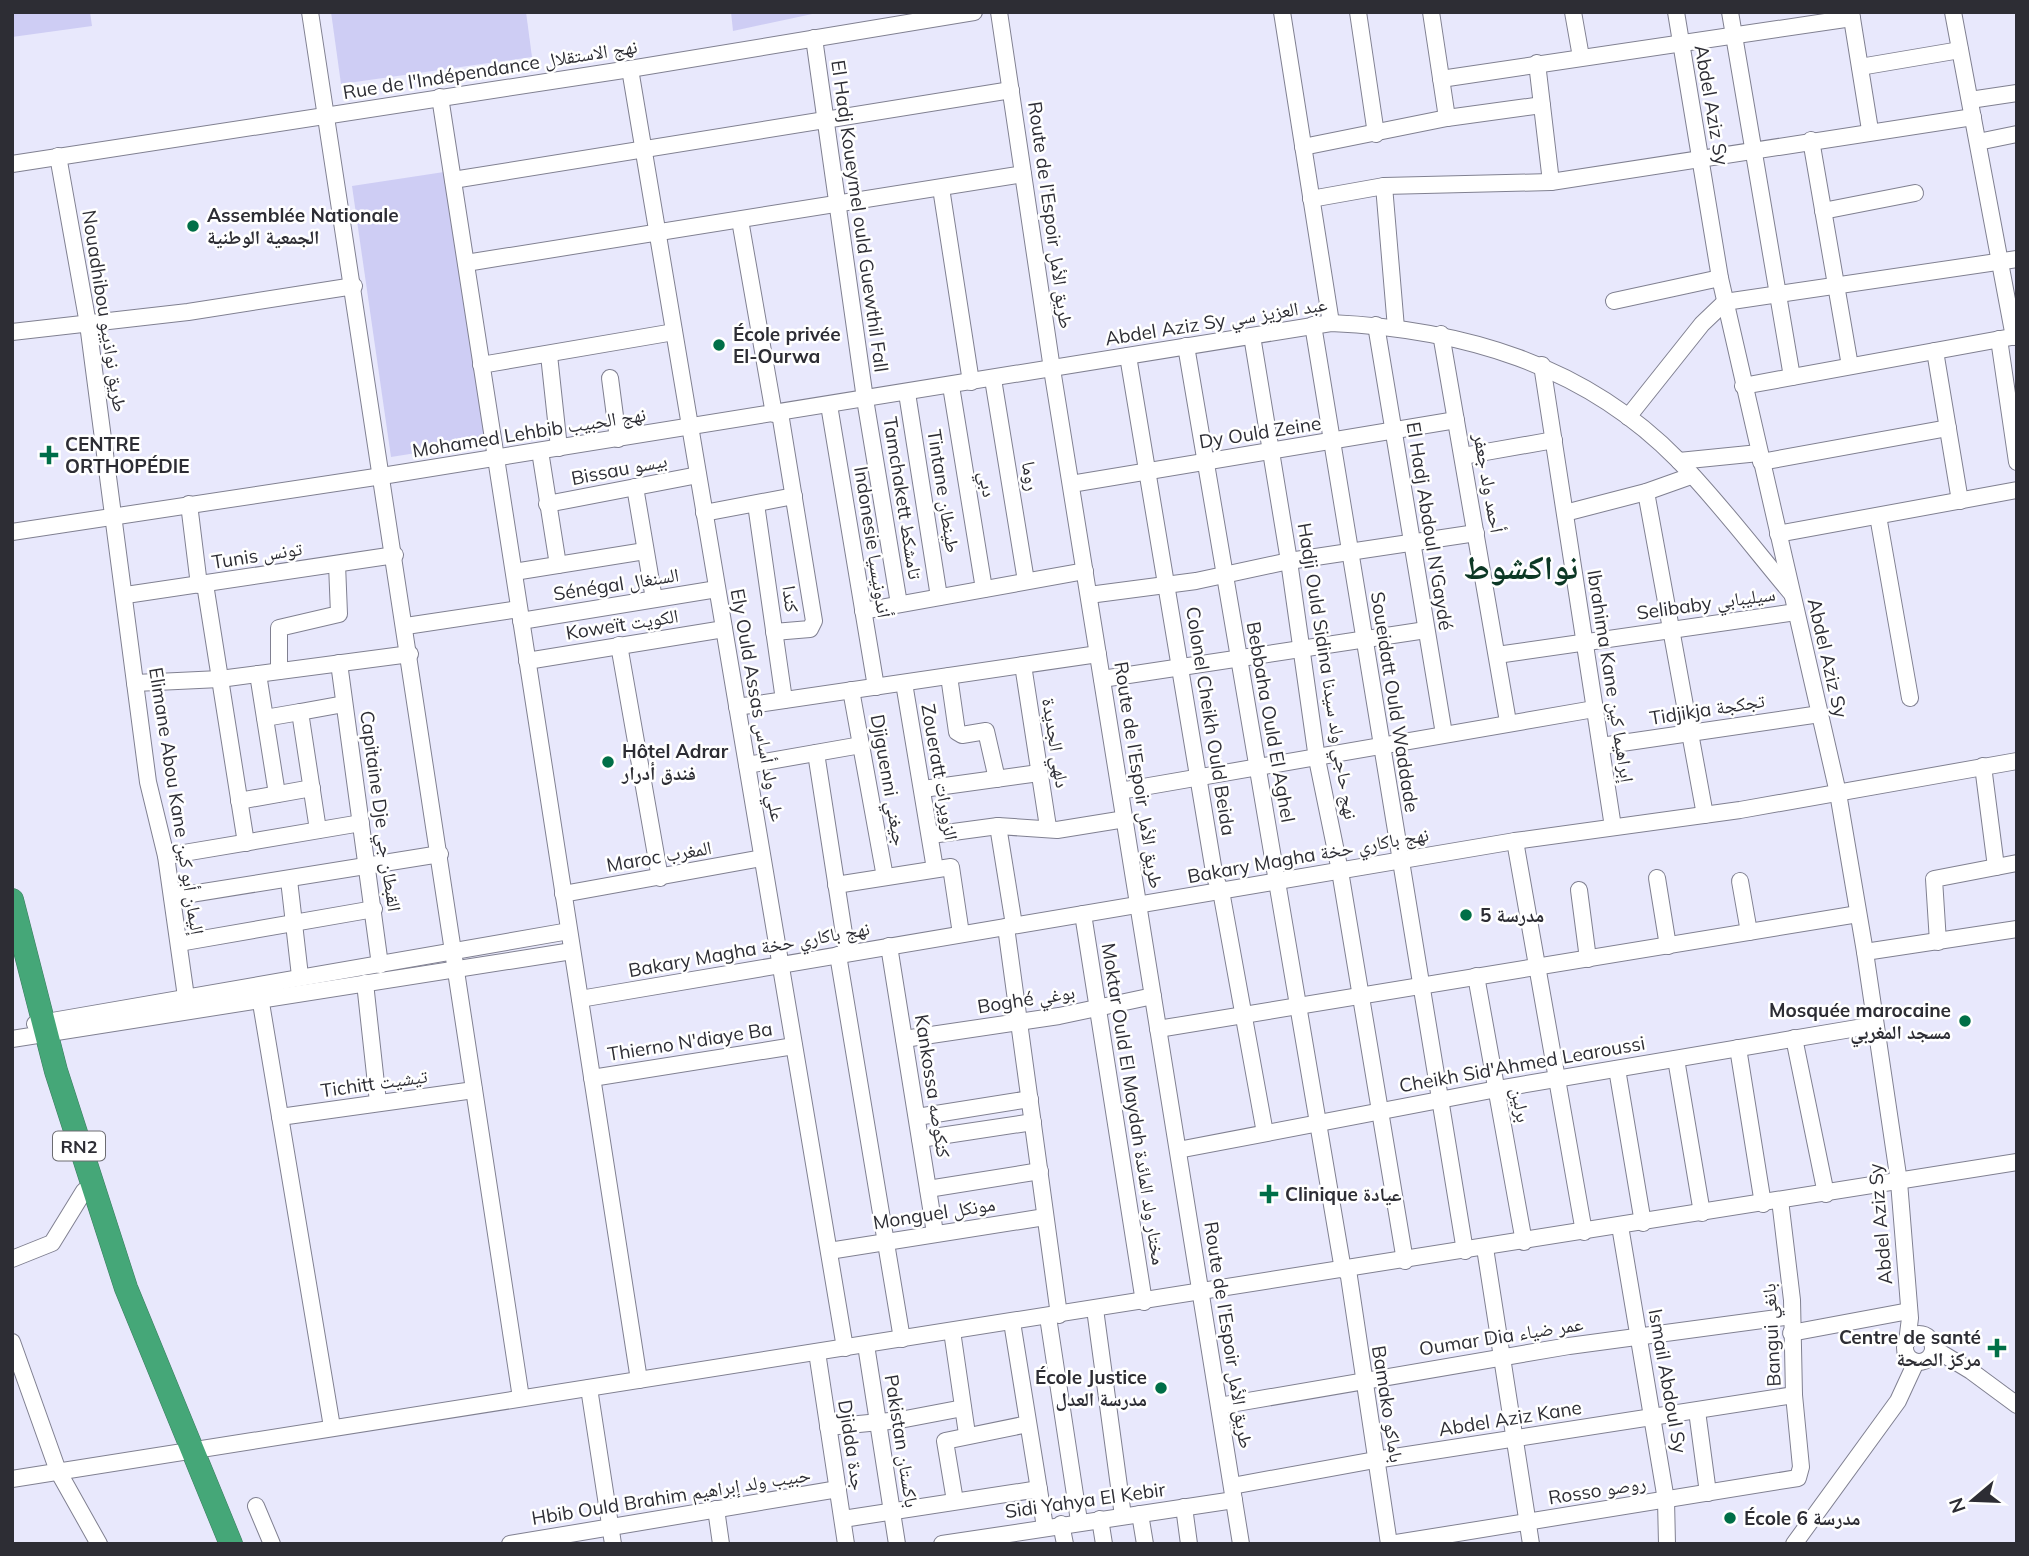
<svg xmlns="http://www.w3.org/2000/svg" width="2029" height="1556" font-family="Mulish,'Noto Naskh Arabic',sans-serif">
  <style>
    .green { fill: #cecdf4 }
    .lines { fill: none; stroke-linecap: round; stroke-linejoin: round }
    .minor-casing { stroke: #808091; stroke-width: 18 }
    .highway-casing { stroke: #3d7c60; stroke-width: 24 }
    .minor { stroke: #fff; stroke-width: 16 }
    .highway { stroke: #45a778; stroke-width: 23 }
    .poi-dot { fill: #006f47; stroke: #fff; stroke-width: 2.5 }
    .labels { text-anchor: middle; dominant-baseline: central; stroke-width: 5; stroke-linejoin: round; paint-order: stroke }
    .shield { fill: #fff; stroke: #6c6c71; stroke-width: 2 }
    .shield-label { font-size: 18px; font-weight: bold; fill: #2d2d34 }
    .street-label { font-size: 19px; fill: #2d2d34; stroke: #fff }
    .poi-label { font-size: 19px; font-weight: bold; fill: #2d2d34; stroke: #fff; text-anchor: start }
    .town-label { font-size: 33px; font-weight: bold; fill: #0c3825; stroke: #fff }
  </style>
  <rect width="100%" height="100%" fill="#e8e8fc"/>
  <g class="green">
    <polygon points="12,12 90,12 92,26 12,37"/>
    <polygon points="331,12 526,12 532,57 341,84"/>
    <polygon points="731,12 817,12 817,13 733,31"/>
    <polygon points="444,172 485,442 391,457 352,186"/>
  </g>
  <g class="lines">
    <defs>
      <g id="minor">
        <polyline points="310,12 521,1398"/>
        <polyline points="999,12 1052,369 1241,1544"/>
        <polyline points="1282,12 1331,323"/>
        <polyline points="1358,12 1376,134"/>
        <polyline points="1431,12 1447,118"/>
        <polyline points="1573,12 1581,57"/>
        <polyline points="1676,12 1720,278 1838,793 1865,952 1899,1182 1910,1318 1907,1342"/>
        <polyline points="1730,12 1792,377"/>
        <polyline points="1851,12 1870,130"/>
        <polyline points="1953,12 2014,337"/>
        <polyline points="814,38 865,399 899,604"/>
        <polyline points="1537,63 1551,182"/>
        <polyline points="1860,67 1960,50"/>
        <polyline points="630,69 845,1348"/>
        <polyline points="1441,79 1852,18"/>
        <polyline points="440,97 639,1380"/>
        <polyline points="1970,100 2017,93"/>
        <polyline points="1811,140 1850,366"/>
        <polyline points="1978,142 2017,134"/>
        <polyline points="1303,147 1447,118 1542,105"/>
        <polyline points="58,156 88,324 148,782 166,856 188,1011"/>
        <polyline points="12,164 630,69 974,12"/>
        <polyline points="453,180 1011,90"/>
        <polyline points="1384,186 1396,328"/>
        <polyline points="941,188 971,382"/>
        <polyline points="1311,199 1384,186 1551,182 1973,117"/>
        <polyline points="1823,211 1915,193"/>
        <polyline points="740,220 774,414"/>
        <polyline points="466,263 1023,174"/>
        <polyline points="1614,301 1720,278"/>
        <polyline points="1313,325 1465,1251"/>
        <polyline points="1376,325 1444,734"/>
        <polyline points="12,332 188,312 354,286"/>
        <polyline points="1441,334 1508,722"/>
        <polyline points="1252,336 1289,561 1317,759 1340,871 1405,1261"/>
        <polyline points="1999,339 2017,462"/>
        <polyline points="1186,346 1343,1270"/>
        <polyline points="1935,351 1960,501"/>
        <polyline points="549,355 559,448"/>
        <polyline points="1128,356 1215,878 1221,891 1265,1133"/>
        <polyline points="481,365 674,332"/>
        <polyline points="1542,365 1613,827"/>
        <polyline points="610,378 618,439"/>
        <polyline points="993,379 1026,581"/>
        <polyline points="951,386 984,589"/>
        <polyline points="1743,386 2017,336"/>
        <polyline points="907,393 939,597"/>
        <polyline points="829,405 876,687"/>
        <polyline points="1628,417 1702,324 1725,302 2017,259"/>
        <polyline points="540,451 558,565"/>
        <polyline points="1463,456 1554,440"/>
        <polyline points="1679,461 1759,453"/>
        <polyline points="1761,462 1948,428"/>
        <polyline points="1071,484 1456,420"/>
        <polyline points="635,487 654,599"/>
        <polyline points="1646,492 1705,815"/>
        <polyline points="189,504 199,585"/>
        <polyline points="547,504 698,475"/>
        <polyline points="756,504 784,700"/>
        <polyline points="704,513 794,496"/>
        <polyline points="1565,513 1646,492 1691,476"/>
        <polyline points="1878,516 1910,698"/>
        <path d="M12 532 382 476 1331 323C1462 329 1584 364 1678 460 1719 502 1755 550 1792 594"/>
        <polyline points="1778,534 2017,490"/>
        <polyline points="514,572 645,551"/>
        <polyline points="205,584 246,843"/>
        <polyline points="126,595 395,555"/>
        <polyline points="1089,595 1196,581 1289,561 1476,533"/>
        <polyline points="863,611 1085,571"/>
        <polyline points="521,621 717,589"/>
        <polyline points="406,626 519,609"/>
        <polyline points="774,632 810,629 814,621 780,413"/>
        <polyline points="619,645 660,878"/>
        <polyline points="1497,655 1796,612"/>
        <polyline points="527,661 724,629"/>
        <polyline points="339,663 380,965"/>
        <polyline points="1023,665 1048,827"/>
        <polyline points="279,671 279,628 339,614 337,564"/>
        <polyline points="258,674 277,794"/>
        <polyline points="949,676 957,732 962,735 986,731 997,779"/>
        <polyline points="1102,679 1426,630"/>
        <polyline points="135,683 220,679 410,654"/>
        <polyline points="904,683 935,869"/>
        <polyline points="851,690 885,877"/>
        <polyline points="737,707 1098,654"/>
        <polyline points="265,718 300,712"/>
        <polyline points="1601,746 1820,714"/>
        <polyline points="816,753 847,953"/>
        <polyline points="747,765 861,745"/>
        <polyline points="1983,766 1996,867"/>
        <polyline points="923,789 1039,773"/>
        <polyline points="1120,791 1594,709"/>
        <polyline points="239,801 312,788"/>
        <polyline points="998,826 1014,925"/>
        <polyline points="318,830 300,712 344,704"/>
        <polyline points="931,835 998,826 1057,830 1125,819"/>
        <polyline points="1515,841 1584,1232"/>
        <polyline points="166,856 361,823"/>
        <polyline points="1657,878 1668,946"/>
        <polyline points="289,880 300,976"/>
        <polyline points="1740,881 1749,932"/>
        <polyline points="836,885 951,867 961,934"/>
        <polyline points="1579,890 1588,959"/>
        <polyline points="563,894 762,858"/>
        <polyline points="172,897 440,854"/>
        <polyline points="1083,914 1144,1302"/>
        <polyline points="1006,927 1059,1315"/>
        <polyline points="1938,942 1934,879 2017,863"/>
        <polyline points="179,943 374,909"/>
        <polyline points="889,946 935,1233"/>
        <polyline points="1865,952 2017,929"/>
        <polyline points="838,955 902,1339"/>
        <polyline points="1476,976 1524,1242"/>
        <polyline points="365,983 378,1102"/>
        <polyline points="259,991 332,1427"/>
        <polyline points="580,999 1515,841 1740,810 2017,761"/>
        <polyline points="35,1024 569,931"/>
        <polyline points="1158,1029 1858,914"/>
        <polyline points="1794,1038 1826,1194"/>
        <polyline points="12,1039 572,951"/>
        <polyline points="904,1039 1059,1016 1153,996"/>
        <polyline points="1738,1048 1763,1204"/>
        <polyline points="1676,1059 1702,1213"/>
        <polyline points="1617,1069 1643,1223"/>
        <polyline points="592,1078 794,1046"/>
        <polyline points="280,1117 474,1090"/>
        <polyline points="917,1117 1030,1099"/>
        <polyline points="920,1139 1033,1122"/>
        <polyline points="1178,1150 1497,1089 1875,1025"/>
        <polyline points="928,1189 1040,1171"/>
        <polyline points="1620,1226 1666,1500 1667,1544"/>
        <polyline points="1485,1248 1531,1544"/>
        <polyline points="829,1251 1045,1217"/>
        <polyline points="12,1259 52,1243 84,1191"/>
        <polyline points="1348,1270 1389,1544"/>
        <polyline points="1095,1309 1123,1516"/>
        <polyline points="1048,1317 1079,1521"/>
        <polyline points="1012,1322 1045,1527"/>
        <polyline points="952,1331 967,1434"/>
        <polyline points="1791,1333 1909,1311"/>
        <circle cx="1919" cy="1348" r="14"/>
        <polyline points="12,1342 58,1471 99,1544"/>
        <polyline points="866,1345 897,1544"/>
        <polyline points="1933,1348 1971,1371 2017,1405"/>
        <polyline points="817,1352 846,1544"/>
        <polyline points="589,1388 613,1544"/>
        <polyline points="1219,1406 1569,1346 1792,1316"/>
        <polyline points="1697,1411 1708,1493"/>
        <polyline points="828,1427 900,1420 963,1408"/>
        <polyline points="12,1479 2017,1162"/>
        <polyline points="1232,1486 1375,1460 1794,1395"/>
        <polyline points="955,1501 945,1441 1028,1424"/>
        <polyline points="256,1506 272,1544"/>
        <polyline points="1184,1507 1189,1544"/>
        <polyline points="716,1509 721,1544"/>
        <polyline points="1140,1514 1145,1544"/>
        <polyline points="843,1519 1039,1489"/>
        <polyline points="1100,1519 1104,1544"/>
        <polyline points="1061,1524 1065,1544"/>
        <polyline points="510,1544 838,1489"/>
        <polyline points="942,1544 1234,1500"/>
        <polyline points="1390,1544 1798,1478 1801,1467 1794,1395 1792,1300 1780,1200"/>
        <polyline points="1794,1544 1898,1401 1916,1362"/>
      </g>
      <polyline id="highway" points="12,900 56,1071 126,1288 231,1544"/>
    </defs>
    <use href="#minor" class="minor-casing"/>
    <use href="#highway" class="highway-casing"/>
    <use href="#minor" class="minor"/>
    <use href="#highway" class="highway"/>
  </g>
  <g class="poi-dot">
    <circle cx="193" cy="226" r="7"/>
    <circle cx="719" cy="345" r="7"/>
    <path d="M45.5 444.5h7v7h7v7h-7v7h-7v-7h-7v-7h7z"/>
    <circle cx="608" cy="762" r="7"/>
    <circle cx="1466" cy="915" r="7"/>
    <circle cx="1965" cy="1021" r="7"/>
    <path d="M1265.5 1183.5h7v7h7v7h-7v7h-7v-7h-7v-7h7z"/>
    <path d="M1993.5 1337.5h7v7h7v7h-7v7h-7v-7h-7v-7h7z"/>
    <circle cx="1161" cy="1388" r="7"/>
    <circle cx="1730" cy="1518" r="7"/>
  </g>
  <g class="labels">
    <rect class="shield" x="53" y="1131.5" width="52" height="29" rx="5"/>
    <g class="shield-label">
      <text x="79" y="1146">RN2</text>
    </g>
    <g class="street-label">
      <text transform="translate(490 69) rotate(-9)">Rue de l'Indépendance نهج الاستقلال</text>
      <text transform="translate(1712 105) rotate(80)">Abdel Aziz Sy</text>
      <text transform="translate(1051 215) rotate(82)">Route de l’Espoir طريق الأمل</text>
      <text transform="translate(860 216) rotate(82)">El Hadj Koueymel ould Guewthil Fall</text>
      <text transform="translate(105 311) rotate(81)">Nouadhibou طريق نواذيبو</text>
      <text transform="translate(1216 321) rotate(-9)">Abdel Aziz Sy عبد العزيز سي</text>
      <text transform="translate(529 432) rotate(-9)">Mohamed Lehbib نهج الحبيب</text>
      <text transform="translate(1260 432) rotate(-9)">Dy Ould Zeine</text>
      <text transform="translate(619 469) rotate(-11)">Bissau بيسو</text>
      <text transform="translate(1031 476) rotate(81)">روما</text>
      <text transform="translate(1489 483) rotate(80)">أحمد ولد جعفر</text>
      <text transform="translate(988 484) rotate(81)">دبي</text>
      <text transform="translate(944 491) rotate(81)">Tintane طينطان</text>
      <text transform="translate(903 498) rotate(81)">Tamchakett تامشكط</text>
      <text transform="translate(1430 526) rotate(81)">El Hadj Abdoul N'Gaydé</text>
      <text transform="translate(873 542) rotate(81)">Indonesie أندونيسيا</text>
      <text transform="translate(257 555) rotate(-9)">Tunis تونس</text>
      <text transform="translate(616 584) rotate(-9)">Sénégal السنغال</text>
      <text transform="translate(791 599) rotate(82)">كندا</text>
      <text transform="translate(1706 603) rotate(-8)">Selibaby سيليبابي</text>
      <text transform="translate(622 624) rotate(-9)">Koweït الكويت</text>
      <text transform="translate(1828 658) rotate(77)">Abdel Aziz Sy</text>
      <text transform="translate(1328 671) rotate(81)">Hadji Ould Sidina نهج حاجي ولد سيدنا</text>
      <text transform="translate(1611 676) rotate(81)">Ibrahima Kane إبراهيما كين</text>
      <text transform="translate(1395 702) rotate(81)">Soueidatt Ould Waddade</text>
      <text transform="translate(758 705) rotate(80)">Ely Ould Assas علي ولد أساس</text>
      <text transform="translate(1707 709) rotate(-9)">Tidjikja تجكجة</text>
      <text transform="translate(1211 721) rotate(81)">Colonel Cheikh Ould Beida</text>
      <text transform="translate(1271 722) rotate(80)">Bebbaha Ould El Aghel</text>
      <text transform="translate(1056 743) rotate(81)">دلهي الجديدة</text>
      <text transform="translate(940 772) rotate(80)">Zoueratt الزويرات</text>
      <text transform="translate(1139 775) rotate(81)">Route de l’Espoir طريق الأمل</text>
      <text transform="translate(889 780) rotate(80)">Djiguenni جيغني</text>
      <text transform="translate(177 801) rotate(81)">Elimane Abou Kane إليمان أبو كين</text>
      <text transform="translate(381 811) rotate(82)">Capitaine Dje القبطان جي</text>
      <text transform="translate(1308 855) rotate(-10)">Bakary Magha نهج باكاري حخة</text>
      <text transform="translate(659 856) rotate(-10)">Maroc المغرب</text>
      <text transform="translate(749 949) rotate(-10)">Bakary Magha نهج باكاري حخة</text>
      <text transform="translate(1026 999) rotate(-9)">Boghé بوغي</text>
      <text transform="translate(690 1041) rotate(-9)">Thierno N'diaye Ba</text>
      <text transform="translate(1522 1064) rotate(-10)">Cheikh Sid'Ahmed Learoussi</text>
      <text transform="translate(374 1083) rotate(-8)">Tichitt تيشيت</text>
      <text transform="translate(933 1086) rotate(81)">Kankossa كنكوصه</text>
      <text transform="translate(1134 1104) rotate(81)">Moktar Ould El Maydah مختار ولد المائدة</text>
      <text transform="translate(1521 1105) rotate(80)">برلين</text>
      <text transform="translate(934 1213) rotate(-9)">Monguel مونكل</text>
      <text transform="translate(1880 1224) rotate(-95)">Abdel Aziz Sy</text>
      <text transform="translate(1229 1335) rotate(81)">Route de l’Espoir طريق الأمل</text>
      <text transform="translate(1771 1335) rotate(-93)">Bangui بانغي</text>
      <text transform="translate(1501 1336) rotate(-9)">Oumar Dia عمر ضياء</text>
      <text transform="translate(1668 1381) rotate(80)">Ismail Abdoul Sy</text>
      <text transform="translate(1388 1404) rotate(81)">Bamako باماكو</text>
      <text transform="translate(1510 1418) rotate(-9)">Abdel Aziz Kane</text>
      <text transform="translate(902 1441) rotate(81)">Pakistan باكستان</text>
      <text transform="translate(852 1445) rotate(81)">Djidda جدة</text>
      <text transform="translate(1597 1490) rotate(-9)">Rosso روصو</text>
      <text transform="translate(671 1496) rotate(-9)">Hbib Ould Brahim حبيب ولد إبراهيم</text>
      <text transform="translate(1085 1500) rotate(-8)">Sidi Yahya El Kebir</text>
    </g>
    <g class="poi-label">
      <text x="207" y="215">Assemblée Nationale<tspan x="207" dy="22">الجمعية الوطنية</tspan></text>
      <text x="733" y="334">École privée<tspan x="733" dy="22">El-Ourwa</tspan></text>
      <text x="65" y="444">CENTRE<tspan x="65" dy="22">ORTHOPÉDIE</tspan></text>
      <text x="622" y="751">Hôtel Adrar<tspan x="622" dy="22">فندق أدرار</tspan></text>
      <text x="1480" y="915">مدرسة 5</text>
      <text x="1951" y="1010" text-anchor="end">Mosquée marocaine<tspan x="1951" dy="22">مسجد المغربي</tspan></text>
      <text x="1285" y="1194">Clinique عيادة</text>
      <text x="1981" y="1337" text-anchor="end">Centre de santé<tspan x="1981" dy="22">مركز الصحة</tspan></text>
      <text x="1147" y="1377" text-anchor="end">École Justice<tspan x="1147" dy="22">مدرسة العدل</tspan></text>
      <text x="1744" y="1518">École 6 مدرسة</text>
    </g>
    <g class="town-label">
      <text x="1521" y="566">نواكشوط</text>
    </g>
  </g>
  <rect width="2029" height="1556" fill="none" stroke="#2d2d34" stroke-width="28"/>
  <g transform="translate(1973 1500) rotate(251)" stroke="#ffffff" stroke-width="5" paint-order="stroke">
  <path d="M0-5L12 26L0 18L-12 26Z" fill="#2d2d34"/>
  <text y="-10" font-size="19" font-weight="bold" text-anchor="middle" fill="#2d2d34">N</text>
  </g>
</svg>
